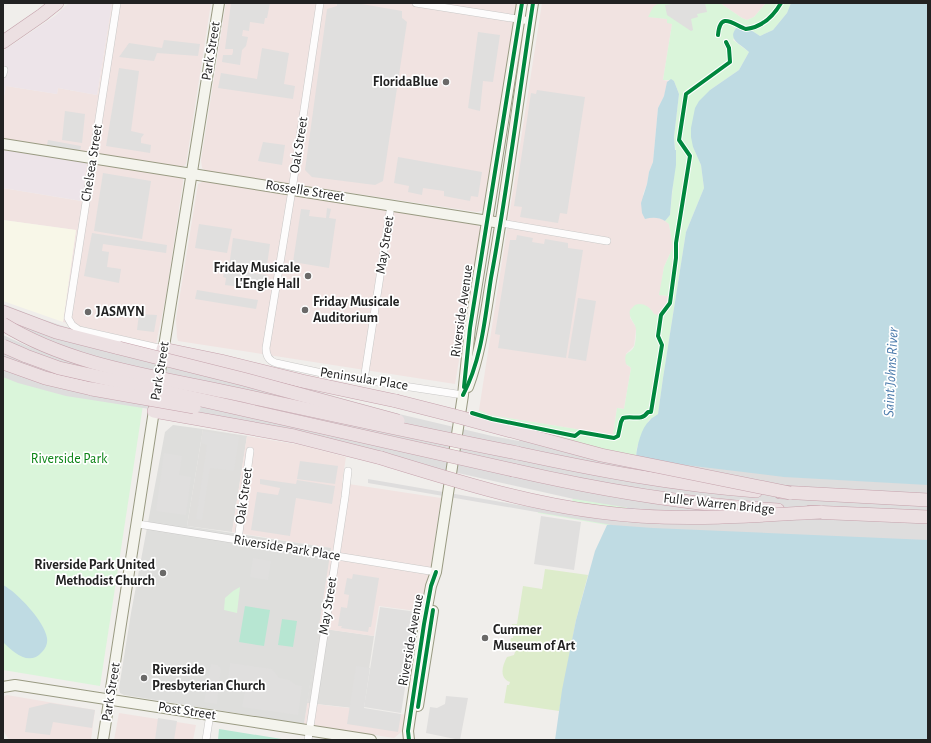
<svg xmlns="http://www.w3.org/2000/svg" width="931" height="743" font-family="'Alegreya Sans',sans-serif">
  <style>
    .residential { fill: #dfdedc }
    .commercial { fill: #f1e3e1 }
    .industrial { fill: #ede4e9 }
    .education { fill: #f8f7e8 }
    .religious { fill: #dededc }
    .grass { fill: #ddeccb }
    .park { fill: #daf5da }
    .pitch { fill: #b7e6d2 }
    .parking { fill: #e0dfde }
    .water { fill: #bfdbe3 }
    .pier { fill: #dedddd; fill-rule: evenodd }
    .lines { fill: none; stroke-linecap: round; stroke-linejoin: round }
    .street-casing { stroke: #c9c8c7; stroke-width: 8 }
    .secondary-casing { stroke: #999a82; stroke-width: 12 }
    .highway-casing { stroke: #c5a2ac; stroke-width: 14 }
    .street { stroke: #fdfcfc; stroke-width: 7 }
    .secondary { stroke: #f4f4ed; stroke-width: 10 }
    .highway { stroke: #ece0e2; stroke-width: 13 }
    .highway-bridge-casing { stroke: #c5a2ac; stroke-width: 14; stroke-linecap: butt }
    .highway-bridge { stroke: #ece0e2; stroke-width: 13 }
    .cycleway-casing { stroke: #fff; stroke-width: 6 }
    .cycleway { stroke: #00873e; stroke-width: 4 }
    .poi-dot { fill: #6a6968; stroke: #fff; stroke-width: 1.5 }
    .labels { text-anchor: middle; dominant-baseline: central; stroke-width: 3.5; stroke-linejoin: round; paint-order: stroke }
    .street-label { font-size: 14px; fill: #222; stroke: #fff }
    .poi-label { font-size: 14px; font-weight: bold; fill: #222; stroke: #fff; text-anchor: start }
    .park-label { font-size: 14px; fill: #0c8416; stroke: #fff }
    .water-label { font-size: 15px; font-style: italic; fill: #4a7aab; stroke: #fff }
  </style>
  <rect width="100%" height="100%" fill="#f0eeeb"/>
  <g class="residential">
    <polygon points="203,429 247,436 232,532 187,526"/>
    <polygon points="318,628 374,636 363,709 307,703"/>
  </g>
  <g class="commercial">
    <polygon points="112,3 211,3 186,164 184,166 180,167 3,139 3,101 6,86 57,94 58,88 97,95"/>
    <polygon points="226,3 517,3 485,206 482,211 477,212 206,171 202,168 201,160"/>
    <polygon points="542,3 659,3 649,17 668,19 672,24 663,80 668,81 664,96 658,108 653,162 649,172 647,184 643,194 652,217 663,219 669,224 673,247 664,267 660,295 669,296 667,304 658,315 654,315 652,311 630,310 630,318 636,327 636,329 634,346 626,354 627,365 630,367 631,368 624,409 617,408 613,435 490,415 479,410"/>
    <polygon points="720,3 766,3 754,17 747,20 742,18"/>
    <polygon points="87,161 179,176 183,179 183,182 166,296 156,344 63,322 76,230 3,220 3,188 81,201"/>
    <polygon points="204,181 410,213 476,224 480,227 481,231 455,384 178,341 177,337 176,319 198,184"/>
    <polygon points="247,436 300,445 346,457 342,483 441,498 424,612 379,606 374,636 318,628 330,548 232,532"/>
    <polygon points="7,695 95,710 91,740 9,740 3,730 3,697"/>
    <polygon points="307,703 408,715 406,728 394,738 304,724"/>
    <polygon points="119,713 196,725 193,740 114,740"/>
  </g>
  <g class="industrial">
    <polygon points="69,3 112,3 97,95 58,88 57,94 6,86 3,101 3,51 55,16"/>
    <polygon points="3,149 87,161 82,201 3,188"/>
  </g>
  <polygon class="education" points="3,220 76,230 63,322 3,301"/>
  <polygon class="religious" points="173,425 203,429 187,526 331,548 304,724 124,695 120,693 119,688 131,613 165,432"/>
  <path class="grass" d="M545 569 588 575 576 620 559 711 504 703 507 685H509L510 682C499 678 502 666 507 657L514 655 515 652H512L513 643H510L511 638H513L515 625H512V624H517L523 586 542 589Z"/>
  <g class="park">
    <path d="M659 3H720L742 18 747 20 754 17 766 3H791L787 13 773 30 760 36 743 25 733 40 749 52 739 70 710 90 693 147 701 165 704 188 686 232 663 378 658 414 649 420 637 447 636 457 625 521 607 525 538 513 541 498 572 502 576 483 558 435 517 425 477 419 479 410 490 415 613 435 617 408 624 409 631 368 630 367 626 364C623 350 630 355 634 347 636 342 636 334 636 329 635 322 628 319 630 310L635 305C643 302 650 307 654 314L658 315 667 304 668 296 659 295 664 267 673 247 669 224 665 221 670 215 676 153 674 137 679 94 674 81 672 80H663L672 24 667 23V19L648 17 653 7Z"/>
    <polygon points="3,375 143,405 100,686 3,670"/>
    <polygon points="240,587 237,613 224,610 225,598 233,591"/>
  </g>
  <g class="pitch">
    <polygon points="245,606 270,610 264,646 239,642"/>
    <polygon points="282,619 297,621 293,647 278,645"/>
    <polygon points="219,729 288,740 218,740"/>
  </g>
  <g class="parking">
    <polygon points="231,3 270,3 267,18 265,18 264,24 250,22 249,31 243,30 242,36 248,37 246,46 242,50 240,65 222,62 223,55 232,55 233,52 233,49 225,49"/>
    <polygon points="337,3 356,3 402,11 402,18 407,22 383,181 375,185 312,177 305,170 327,9 337,6"/>
    <polygon points="679,3 705,3 707,12 697,14 698,17 691,19 693,30 691,31 667,15 665,5"/>
    <polygon points="478,32 500,35 493,82 483,81 480,111 468,108"/>
    <polygon points="164,40 200,44 198,56 157,53 154,61 119,57 129,43 162,48"/>
    <polygon points="262,48 289,53 284,84 295,86 293,99 218,88 221,73 257,79"/>
    <polygon points="119,68 139,71 131,131 144,134 141,138 141,143 151,145 150,153 106,146"/>
    <polygon points="537,90 585,97 567,214 560,213 558,223 520,217 522,207 514,206 531,93 536,94"/>
    <polygon points="65,111 85,114 82,143 62,140"/>
    <polygon points="48,140 81,146 80,151 47,145"/>
    <polygon points="263,142 285,145 282,165 258,161"/>
    <polygon points="398,157 482,172 478,197 471,196 470,201 444,196 444,191 423,188 422,195 408,192 409,186 394,183"/>
    <polygon points="103,173 151,181 142,239 94,231"/>
    <polygon points="327,208 331,209 329,218 336,219 329,268 293,262 301,209 310,210 309,216 326,218"/>
    <polygon points="199,224 232,229 227,253 195,248"/>
    <polygon points="92,233 167,245 166,253 103,244 102,251 109,252 107,267 121,269 119,283 84,276"/>
    <polygon points="517,235 533,238 532,242 544,244 545,239 568,243 568,248 583,250 566,358 498,348 500,335 495,334 510,240 516,240"/>
    <polygon points="233,238 270,244 266,272 229,267"/>
    <polygon points="225,269 266,275 265,283 251,281 249,288 225,285 226,278 223,277"/>
    <polygon points="197,290 258,300 256,309 195,299"/>
    <polygon points="578,298 596,301 586,361 568,358"/>
    <polygon points="139,314 157,315 154,332 137,330"/>
    <polygon points="203,431 239,437 234,471 210,468 202,520 196,519 207,445 201,443"/>
    <polygon points="164,453 182,456 179,475 191,477 186,515 156,511"/>
    <polygon points="300,461 338,466 335,484 297,479"/>
    <polygon points="260,479 296,484 297,480 335,486 332,504 296,498 290,536 251,530 257,492 278,495 280,488 260,484"/>
    <polygon points="541,516 581,522 574,570 534,564"/>
    <polygon points="253,558 271,561 268,580 250,577"/>
    <polygon points="353,574 379,578 371,627 369,627 368,632 341,628 342,626 338,626 341,607 347,608 349,595 344,594 347,578 352,579"/>
    <polygon points="380,607 417,612 401,713 364,707"/>
    <polygon points="230,663 272,669 279,678 289,680 296,685 302,686 298,715 242,707 245,691 227,687"/>
    <polygon points="211,664 217,665 221,668 217,704 204,702"/>
    <polygon points="356,666 370,668 364,708 401,714 398,732 347,724"/>
    <polygon points="446,696 468,698 460,740 426,733 430,707 437,708 445,704"/>
    <polygon points="50,703 95,710 92,728 53,722 50,735 25,732 29,708"/>
    <polygon points="158,718 177,721 174,740 155,740"/>
  </g>
  <g class="water">
    <path d="M791 3H928V740H555L562 690 576 620 595 551 607 525 625 521 636 457C637 446 641 428 650 420 652 417 656 416 658 414L663 378 686 232 704 188 701 165 693 147 691 137V128L695 108 699 101 710 90 739 70 749 52C739 43 725 39 739 25H743L760 36 773 30 787 13Z"/>
    <path d="M671 79 674 81 679 94 674 137 675 150H676V165L672 192 670 215 665 221C659 217 652 217 645 219L642 213 641 203 647 184 649 172 653 162 658 108 664 96 667 82Z"/>
    <path d="M3 585C17 592 45 622 47 638 48 644 45 649 42 652 29 667 13 652 3 642Z"/>
  </g>
  <path class="pier" d="M3 304 42 319 69 328 257 375 399 414 492 436 519 441 520 439 583 446 677 464 702 467 784 477 928 485V540L653 528 612 525 368 483V479L536 508 380 463 169 412 66 396 18 383 3 377V335L34 349 3 332ZM409 462 574 499 654 512 540 499Z"/>
  <g class="lines">
    <defs>
      <g id="street">
        <polyline points="117,3 68,318 72,325 79,330 163,349"/>
        <path d="M320 3 292 190 266 348C266 355 269 361 276 363L331 375 463 395"/>
        <polyline points="416,3 530,21"/>
        <polyline points="3,74 4,70"/>
        <polyline points="501,223 607,241"/>
        <polyline points="364,380 391,205"/>
        <polyline points="138,524 436,572"/>
        <polyline points="238,540 250,451"/>
        <polyline points="206,740 210,714"/>
        <polyline points="308,740 345,497 348,471"/>
      </g>
      <g id="secondary">
        <polyline points="3,144 501,223"/>
        <polyline points="158,384 219,3"/>
        <path d="M468 387C482 349 486 308 493 269 508 181 519 92 533 3"/>
        <polyline points="3,687 15,685 371,740"/>
        <polyline points="418,706 433,611"/>
        <polyline points="103,740 155,404"/>
        <polyline points="409,740 408,731 424,624 431,586 436,572 463,395 470,328 522,3"/>
      </g>
      <g id="highway">
        <polyline points="3,42 42,15 57,3"/>
        <polyline points="3,312 56,332 119,348"/>
        <polyline points="163,349 221,361 302,381 396,401"/>
        <polyline points="3,363 45,378 92,389"/>
        <polyline points="154,411 294,436 381,458"/>
        <path d="M517 453C596 470 675 485 756 491"/>
        <path d="M513 470C600 490 689 505 778 510"/>
        <polyline points="780,492 928,500"/>
        <polyline points="810,512 928,517"/>
      </g>
    </defs>
    <use href="#street" class="street-casing"/>
    <use href="#secondary" class="secondary-casing"/>
    <use href="#highway" class="highway-casing"/>
    <use href="#street" class="street"/>
    <use href="#secondary" class="secondary"/>
    <use href="#highway" class="highway"/>
    <defs>
      <g id="highway-bridge">
        <path d="M3 324C69 365 152 376 227 392 324 413 420 434 517 453"/>
        <polyline points="3,346 26,356 59,368 513,470"/>
        <polyline points="119,348 243,379 398,421"/>
        <polyline points="92,389 194,407"/>
        <polyline points="396,401 459,417 601,455 790,493"/>
        <path d="M381 458C453 480 525 503 599 512 673 522 747 516 821 512"/>
      </g>
    </defs>
    <use href="#highway-bridge" class="highway-bridge-casing"/>
    <use href="#highway-bridge" class="highway-bridge"/>
    <defs>
      <g id="cycleway">
        <path d="M718 35C720 10 734 25 746 29 762 27 773 17 781 3"/>
        <polyline points="464,387 470,328 522,3"/>
        <path d="M463 395C482 359 485 317 491 278 508 187 519 95 533 3"/>
        <path d="M472 413 492 419 575 436 580 432 614 438 618 436 621 422 623 418C633 415 641 422 648 412H651L662 345 658 336 661 315 670 303 676 258V243L690 156 679 140 686 94 730 62 729 48 726 42"/>
        <polyline points="418,707 433,610"/>
        <polyline points="409,740 408,731 424,624 431,586 436,572"/>
      </g>
    </defs>
    <use href="#cycleway" class="cycleway-casing"/>
    <use href="#cycleway" class="cycleway"/>
  </g>
  <g class="poi-dot">
    <circle cx="446" cy="82" r="4"/>
    <circle cx="308" cy="276" r="4"/>
    <circle cx="305" cy="310" r="4"/>
    <circle cx="88" cy="312" r="4"/>
    <circle cx="163" cy="573" r="4"/>
    <circle cx="485" cy="638" r="4"/>
    <circle cx="144" cy="678" r="4"/>
  </g>
  <g class="labels">
    <g class="street-label">
      <text transform="translate(211 51) rotate(-81)">Park Street</text>
      <text transform="translate(299 145) rotate(-81)">Oak Street</text>
      <text transform="translate(92 163) rotate(-81)">Chelsea Street</text>
      <text transform="translate(305 191) rotate(9)">Rosselle Street</text>
      <text transform="translate(385 245) rotate(-81)">May Street</text>
      <text transform="translate(462 311) rotate(-82)">Riverside Avenue</text>
      <text transform="translate(160 371) rotate(-81)">Park Street</text>
      <text transform="translate(364 379) rotate(9)">Peninsular Place</text>
      <text transform="translate(244 496) rotate(-82)">Oak Street</text>
      <text transform="translate(719 504) rotate(6)">Fuller Warren Bridge</text>
      <text transform="translate(287 548) rotate(9)">Riverside Park Place</text>
      <text transform="translate(328 606) rotate(-81)">May Street</text>
      <text transform="translate(411 640) rotate(-80)">Riverside Avenue</text>
      <text transform="translate(111 692) rotate(-81)">Park Street</text>
      <text transform="translate(187 711) rotate(9)">Post Street</text>
    </g>
    <g class="poi-label">
      <text x="438" y="82" text-anchor="end">FloridaBlue</text>
      <text x="300" y="268" text-anchor="end">Friday Musicale<tspan x="300" dy="16">L'Engle Hall</tspan></text>
      <text x="313" y="302">Friday Musicale<tspan x="313" dy="16">Auditorium</tspan></text>
      <text x="96" y="312">JASMYN</text>
      <text x="155" y="565" text-anchor="end">Riverside Park United<tspan x="155" dy="16">Methodist Church</tspan></text>
      <text x="493" y="630">Cummer<tspan x="493" dy="16">Museum of Art</tspan></text>
      <text x="152" y="670">Riverside<tspan x="152" dy="16">Presbyterian Church</tspan></text>
    </g>
    <g class="park-label">
      <text x="69" y="459">Riverside Park</text>
    </g>
    <g class="water-label">
      <text transform="translate(891 372) rotate(-87)">Saint Johns River</text>
    </g>
  </g>
  <rect width="931" height="743" fill="none" stroke="#222222" stroke-width="8"/>
</svg>
